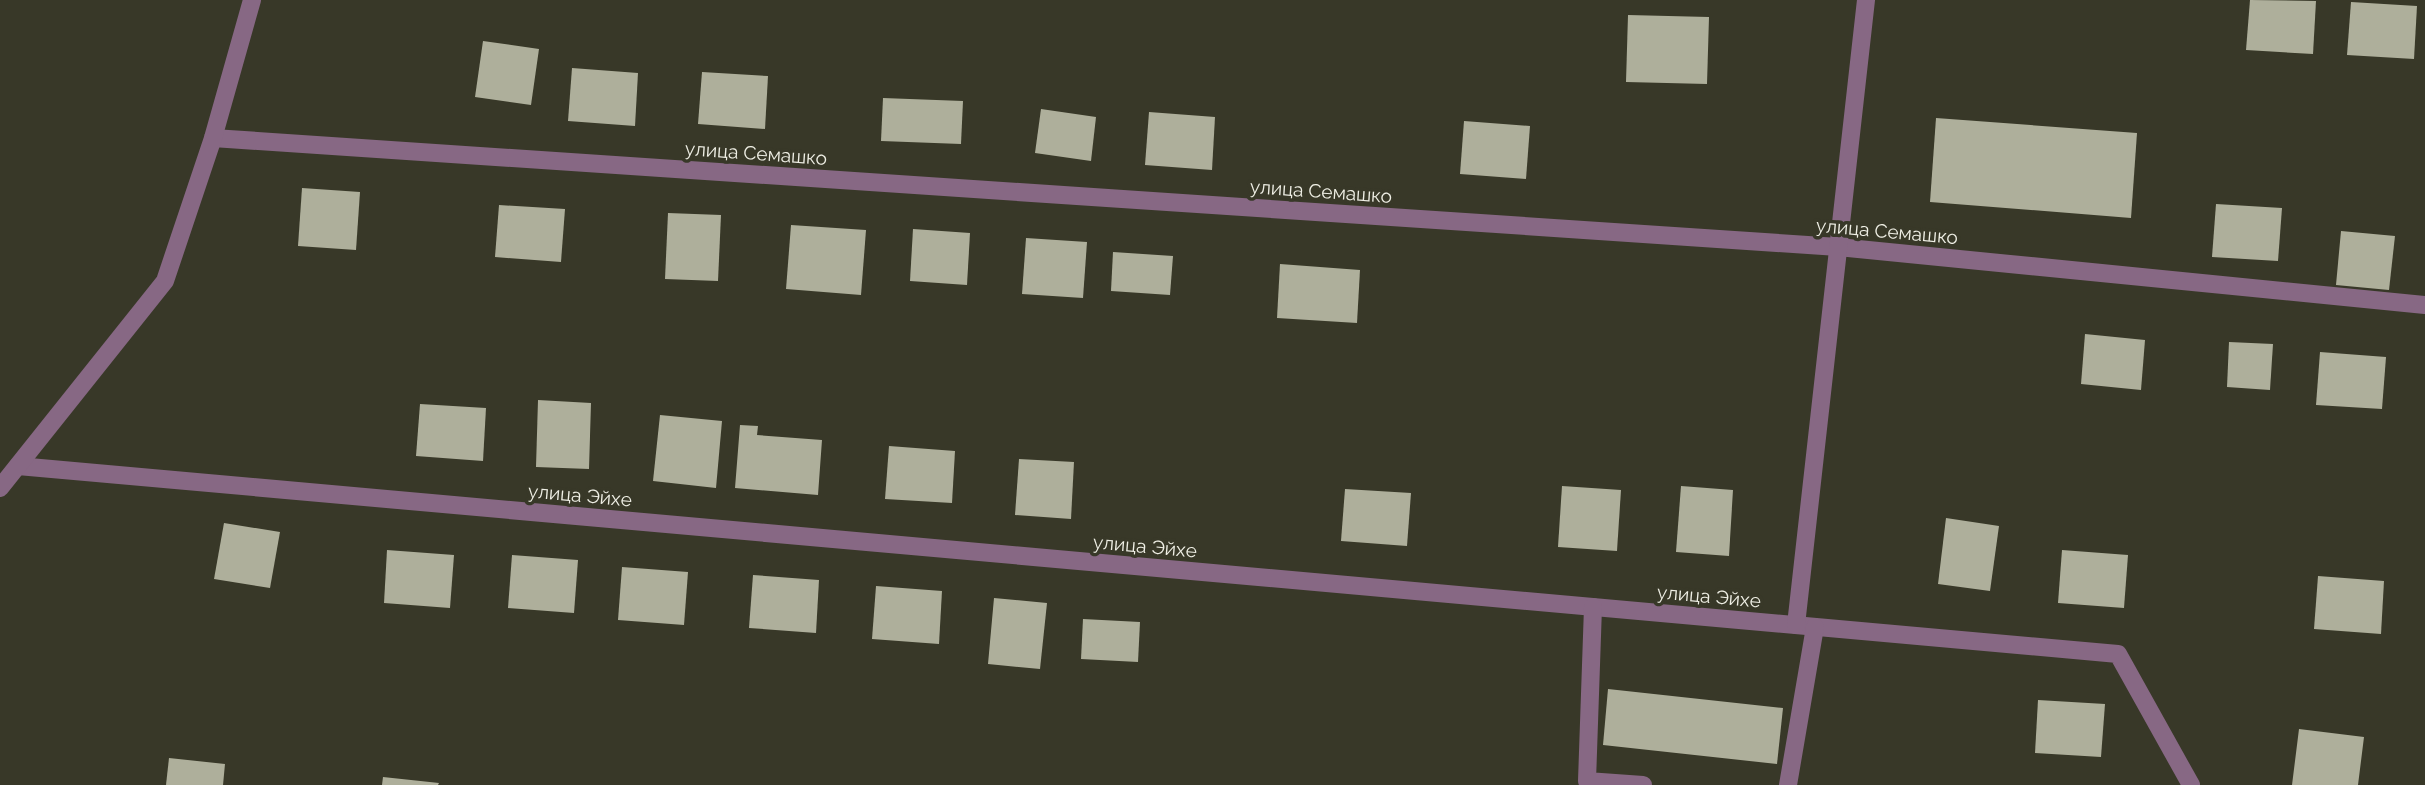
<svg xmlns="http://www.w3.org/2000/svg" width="2425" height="785" font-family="Raleway,sans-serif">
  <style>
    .building { fill: #aeaf9b }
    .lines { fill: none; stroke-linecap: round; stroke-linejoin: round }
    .minor { stroke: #876884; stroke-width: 18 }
    .labels { text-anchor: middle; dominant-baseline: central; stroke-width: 7; stroke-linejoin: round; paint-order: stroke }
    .street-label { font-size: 19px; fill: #efefe5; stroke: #383828 }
  </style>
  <rect width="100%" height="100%" fill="#383828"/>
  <g class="building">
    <polygon points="2250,0 2316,1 2313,54 2246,50"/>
    <polygon points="2351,2 2417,6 2414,59 2347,55"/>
    <polygon points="1628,15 1709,17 1707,84 1626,82"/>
    <polygon points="483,41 539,49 531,105 475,97"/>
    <polygon points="572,68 638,73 635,126 568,121"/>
    <polygon points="702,72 768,76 765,129 698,124"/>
    <polygon points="883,98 963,101 961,144 881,141"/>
    <polygon points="1041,109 1096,117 1091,161 1035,153"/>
    <polygon points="1149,112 1215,117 1212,170 1145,165"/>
    <polygon points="1936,118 2137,133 2131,218 1930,202"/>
    <polygon points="1464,121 1530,126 1526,179 1460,174"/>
    <polygon points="302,188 360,192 356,250 298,246"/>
    <polygon points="2216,204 2282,208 2278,261 2212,257"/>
    <polygon points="499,205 565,209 561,262 495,257"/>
    <polygon points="668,213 721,215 718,281 665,279"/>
    <polygon points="791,225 866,230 861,295 786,289"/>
    <polygon points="913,229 970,233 967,285 910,281"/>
    <polygon points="2341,231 2395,236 2389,290 2336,285"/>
    <polygon points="1026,238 1087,242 1083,298 1022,294"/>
    <polygon points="1113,252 1173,256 1170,295 1111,291"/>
    <polygon points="1280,264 1360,270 1357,323 1277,318"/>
    <polygon points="2085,334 2145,340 2141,390 2081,384"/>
    <polygon points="2229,342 2273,344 2270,390 2227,387"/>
    <polygon points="2320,352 2386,357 2382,409 2316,405"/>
    <polygon points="538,400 591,403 589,469 536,467"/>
    <polygon points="420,404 486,408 483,461 416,456"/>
    <polygon points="660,415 722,421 716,488 653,481"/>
    <polygon points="740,425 758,426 757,435 822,440 818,495 735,488"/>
    <polygon points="889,446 955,451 952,503 885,499"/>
    <polygon points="1019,459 1074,462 1071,519 1015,515"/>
    <polygon points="1562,486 1621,490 1617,551 1558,547"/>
    <polygon points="1681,486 1733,490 1729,556 1676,552"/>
    <polygon points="1345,489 1411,493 1407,546 1341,541"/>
    <polygon points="1946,518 1999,526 1990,591 1938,584"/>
    <polygon points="224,523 280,532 270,588 214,579"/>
    <polygon points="387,550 454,555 450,608 384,603"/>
    <polygon points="2062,550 2128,555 2124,608 2058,603"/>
    <polygon points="512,555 578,560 574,613 508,608"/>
    <polygon points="622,567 688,572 684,625 618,620"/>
    <polygon points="753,575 819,580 816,633 749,628"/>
    <polygon points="2318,576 2384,581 2381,634 2314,629"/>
    <polygon points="876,586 942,591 939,644 872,639"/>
    <polygon points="994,598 1047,603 1040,669 988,664"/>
    <polygon points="1083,619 1140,622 1138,662 1081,659"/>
    <polygon points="1608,689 1783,708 1777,764 1603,745"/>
    <polygon points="2038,700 2105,704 2101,757 2035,753"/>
    <polygon points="2299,729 2364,737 2358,785 2292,785"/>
    <polygon points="169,758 225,764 223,785 166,785"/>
    <polygon points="383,777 439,783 438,785 382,785"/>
  </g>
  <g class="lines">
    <g class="minor">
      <polyline points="213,138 1838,247 2425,305"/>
      <polyline points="18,466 2118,654 2191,785"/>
      <polyline points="0,488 165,281 213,138 252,0"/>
      <polyline points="1593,607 1587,781 1643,785"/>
      <polyline points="1796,625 1866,0"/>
      <polyline points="1788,785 1815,627"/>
    </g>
  </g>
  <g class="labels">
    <g class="street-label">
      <text transform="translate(756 153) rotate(4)">улица Семашко</text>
      <text transform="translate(1321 191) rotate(4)">улица Семашко</text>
      <text transform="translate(1887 231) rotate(5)">улица Семашко</text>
      <text transform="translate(580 495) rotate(5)">улица Эйхе</text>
      <text transform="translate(1145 546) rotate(5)">улица Эйхе</text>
      <text transform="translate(1709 596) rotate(5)">улица Эйхе</text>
    </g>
  </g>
</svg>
